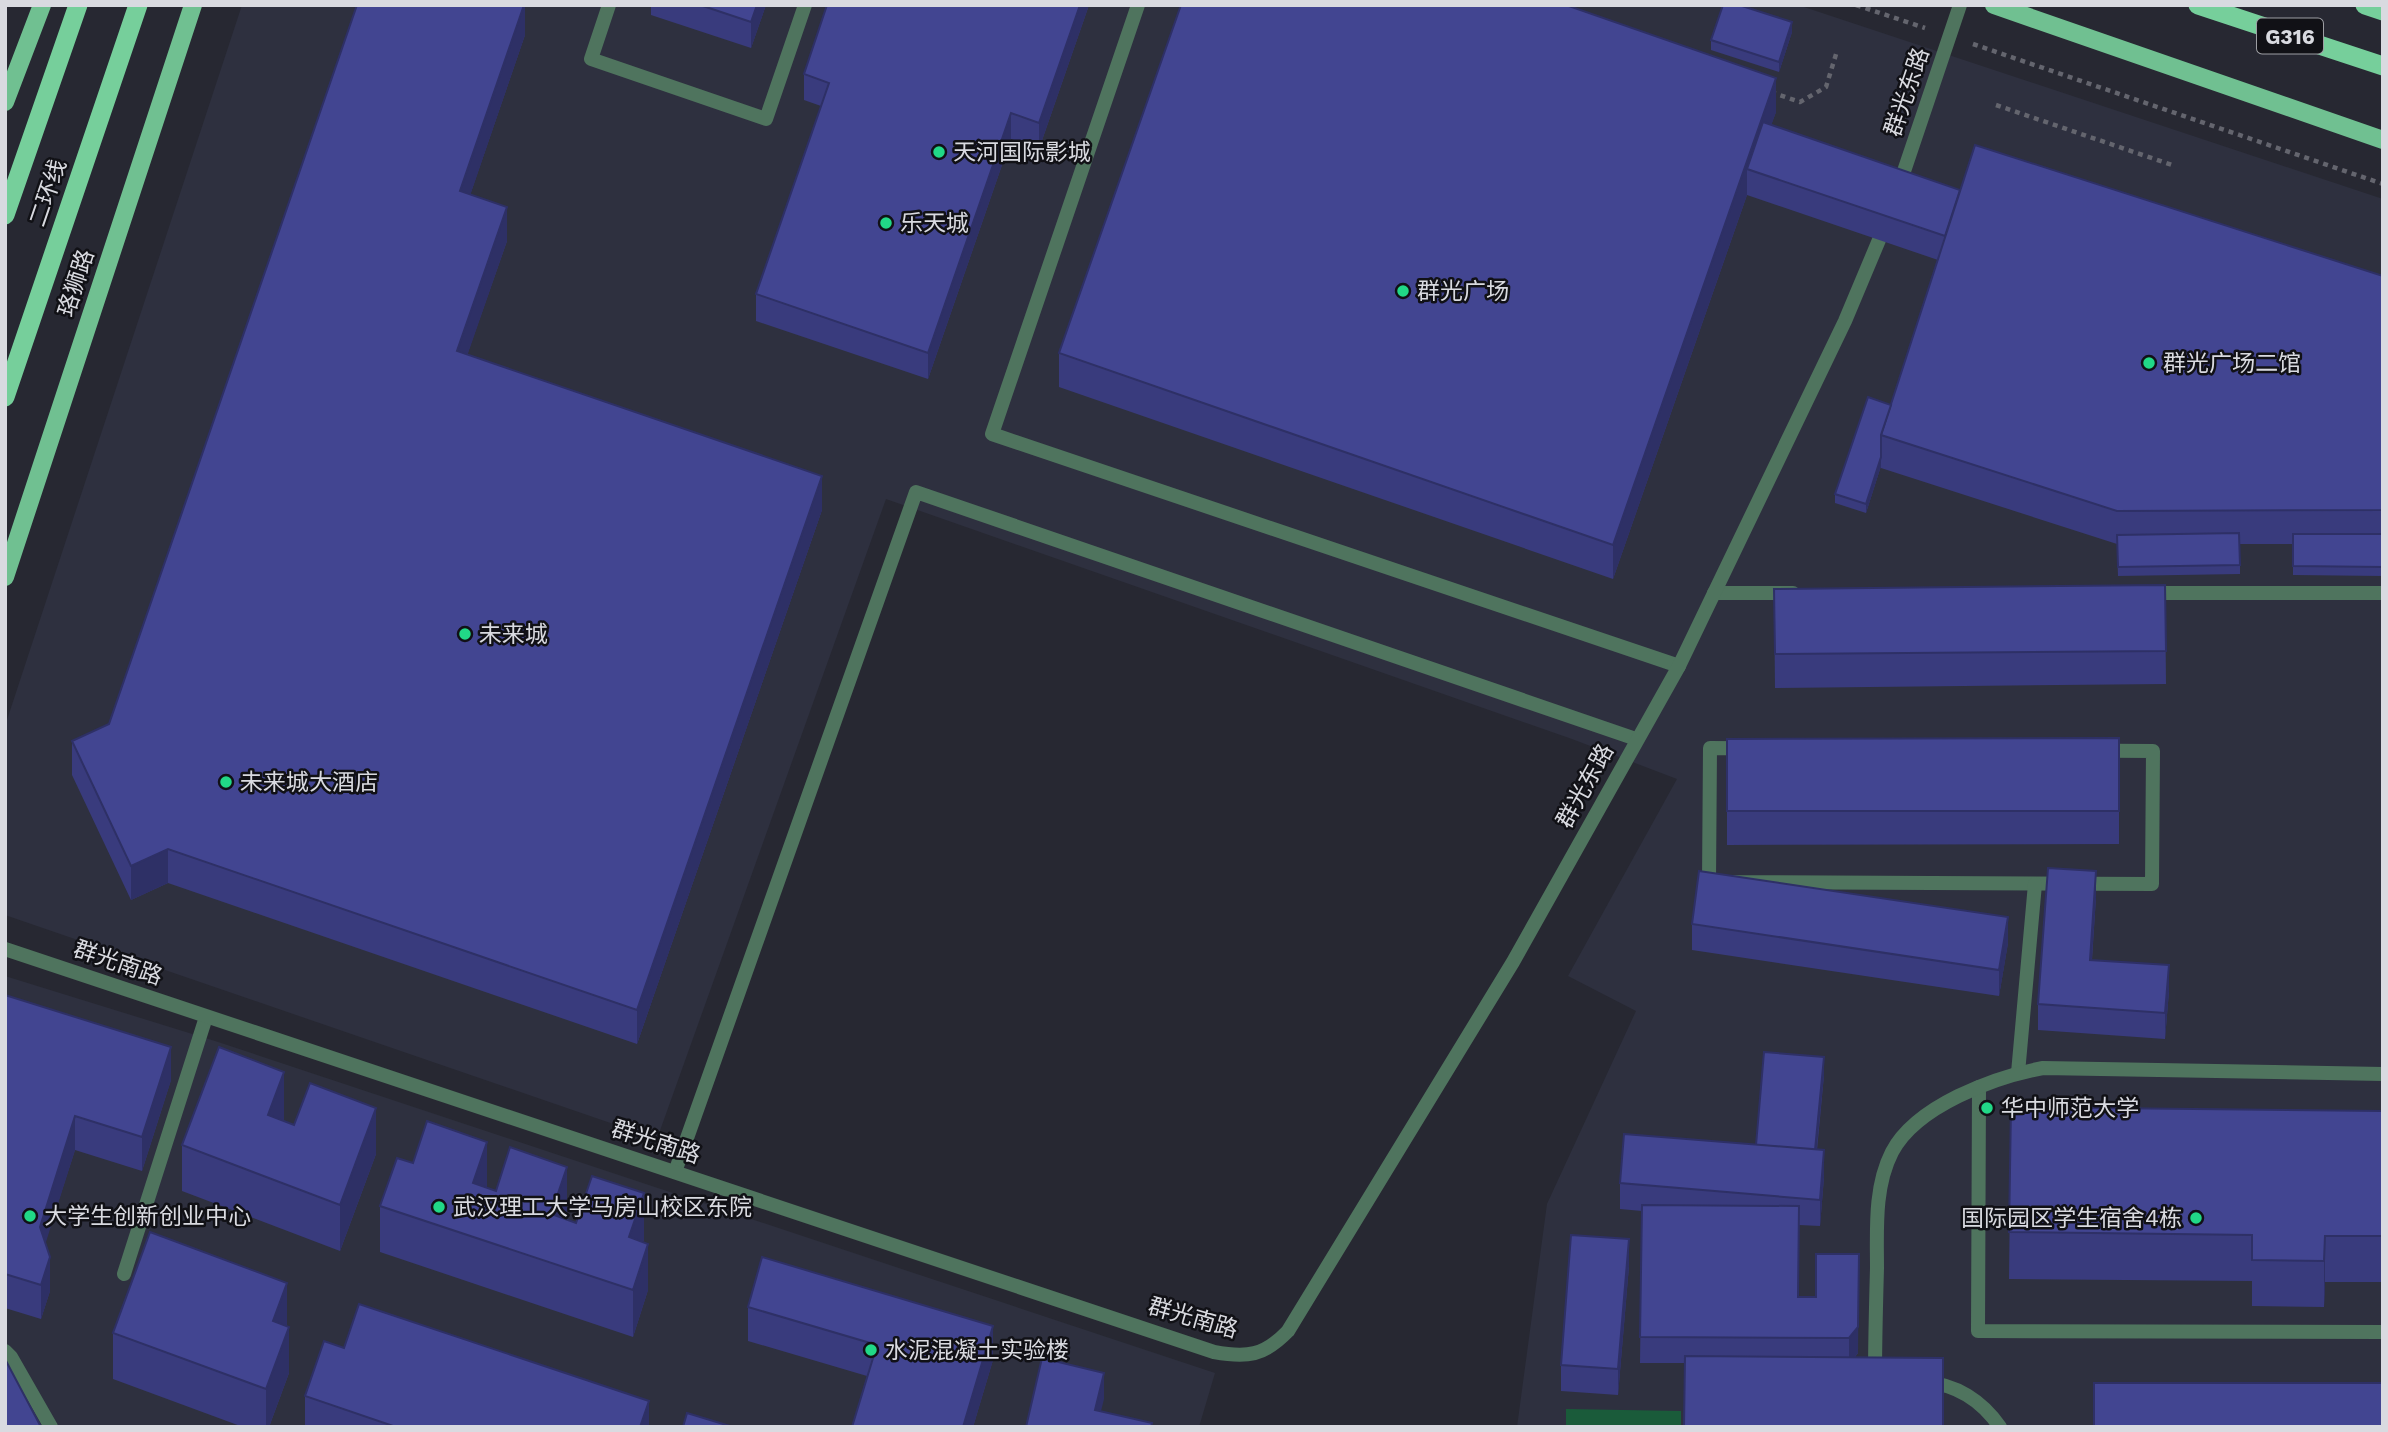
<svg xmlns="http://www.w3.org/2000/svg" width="2388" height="1432" font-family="'Work Sans','Noto Sans SC',sans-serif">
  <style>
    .built { fill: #2e303f }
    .green { fill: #1a5b3a }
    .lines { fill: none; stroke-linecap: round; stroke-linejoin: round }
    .path { stroke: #64656e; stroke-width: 4.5; stroke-dasharray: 5 5; stroke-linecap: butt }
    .service { stroke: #4f745e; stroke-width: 14 }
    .minor { stroke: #4f745e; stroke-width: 14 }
    .primary { stroke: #70c091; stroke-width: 18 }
    .trunk { stroke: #76cf9b; stroke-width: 19 }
    .wall { fill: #393b7d }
    .shaded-wall { fill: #2e3066 }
    .building { fill: #424591; stroke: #2e3066; stroke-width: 2 }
    .poi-dot { fill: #21d887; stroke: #111116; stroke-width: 2.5 }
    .labels { text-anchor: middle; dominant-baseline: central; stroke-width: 5; stroke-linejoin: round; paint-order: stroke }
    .shield { fill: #111116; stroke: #9d9ea3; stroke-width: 2 }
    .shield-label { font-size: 21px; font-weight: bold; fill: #d9dae0 }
    .street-label { font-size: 23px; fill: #d9dae0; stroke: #111116 }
    .poi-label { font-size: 23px; fill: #d9dae0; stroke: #111116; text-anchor: start }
  </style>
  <rect width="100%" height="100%" fill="#272832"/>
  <g class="built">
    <polygon points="242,5 1798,5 2383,199 2383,1427 1517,1427 1547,1204 1636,1011 1568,976 1677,779 1572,739 886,499 657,1139 5,915 5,726"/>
    <polygon points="5,976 215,1041 1215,1373 1199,1427 5,1427"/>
  </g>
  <polygon class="green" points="1566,1409 1681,1411 1681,1427 1566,1427"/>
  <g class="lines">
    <g class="path">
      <polyline points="1856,5 1925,28"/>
      <polyline points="1973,44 2383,184"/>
      <polyline points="1771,92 1800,102 1826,87 1837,51"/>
      <polyline points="1996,105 2175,166"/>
    </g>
    <g class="service">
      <polyline points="609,5 591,59 766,119 805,5"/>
      <polyline points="1138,5 992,434 1679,666"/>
      <polyline points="1714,593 1793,593"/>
      <polyline points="2146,593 2383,593"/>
      <polygon points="1710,748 2153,751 2152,884 1709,882"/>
      <polyline points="2018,1073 2035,884"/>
      <polyline points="1979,1087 1978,1331 2383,1332"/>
      <polyline points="675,1172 916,492 1636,739"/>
      <polyline points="124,1274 206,1017"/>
      <polyline points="5,1351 11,1357 51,1427"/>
    </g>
    <g class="minor">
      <polyline points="1899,186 1960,5"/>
      <path d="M5 949 1214 1352C1247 1358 1264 1356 1288 1331L1513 962 1679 666 1845 321 1879 240"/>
      <path d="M1875 1376C1875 1340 1876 1304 1877 1268 1877 1230 1874 1187 1892 1152 1916 1106 1994 1077 2043 1068L2383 1074"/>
      <path d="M1924 1382C1956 1384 1982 1401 2000 1427"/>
    </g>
    <g class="primary">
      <polyline points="1994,5 2383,140"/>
      <polyline points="5,102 42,5"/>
      <polyline points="5,577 193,5"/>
    </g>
    <g class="trunk">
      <polyline points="2198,5 2383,66"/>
      <polyline points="2365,5 2383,11"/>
      <polyline points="5,215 78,5"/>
      <polyline points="5,397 138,5"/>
    </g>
  </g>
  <g class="wall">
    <polygon points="525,5 525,35 470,195 507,241 467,355 822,510 637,1044 168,883 131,900 72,775 72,741 109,724"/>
    <polygon points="651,5 766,5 751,48 651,15"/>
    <polygon points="827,5 1089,5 1039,149 1011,139 928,379 756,321 756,294 821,106 804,100 804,74"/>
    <polygon points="1792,32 1779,72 1711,50 1711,40"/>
    <polygon points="1776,112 1771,125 1960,190 2383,276 2383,576 2293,575 2293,544 2240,544 2240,574 2118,576 2117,544 1881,468 1881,466 1866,513 1835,503 1835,494 1891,405 1938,260 1747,195 1613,579 1059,387 1059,353"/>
    <polygon points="2165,585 2166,684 1775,688 1774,589"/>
    <polygon points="2119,738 2119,844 1727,845 1727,739"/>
    <polygon points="2096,897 2092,960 2169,991 2165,1039 2038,1030 2038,1004"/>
    <polygon points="1692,924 2008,943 1999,996 1692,950"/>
    <polygon points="5,995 171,1080 142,1171 75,1150 45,1243 50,1291 41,1319 5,1308"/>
    <polygon points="1824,1075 1817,1150 1824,1177 1820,1226 1799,1225 1799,1297 1816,1297 1816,1254 1858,1353 1855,1357 1685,1363 1640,1363 1642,1211 1620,1209 1620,1183 1756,1145"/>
    <polygon points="2011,1107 2383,1111 2383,1282 2325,1282 2324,1307 2252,1306 2252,1281 2009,1279"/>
    <polygon points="284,1118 283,1121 376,1154 340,1251 182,1191 182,1145"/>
    <polygon points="487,1188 567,1213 565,1219 576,1223 644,1239 643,1242 648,1290 633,1337 380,1252 380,1206"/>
    <polygon points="1629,1266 1618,1395 1561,1391 1561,1365"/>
    <polygon points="748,1307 993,1360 973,1427 852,1427 867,1376 748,1341"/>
    <polygon points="287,1327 289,1373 269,1427 243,1427 113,1379 113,1333"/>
    <polygon points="344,1348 649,1427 305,1427 305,1396"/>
  </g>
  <g class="shaded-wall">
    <polygon points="524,5 525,5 525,35 460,225 460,191"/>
    <polygon points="757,5 766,5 751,48 751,22"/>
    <polygon points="1080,5 1089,5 1039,149 1039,123"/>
    <polygon points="1792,22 1792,32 1779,72 1779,62"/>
    <polygon points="1776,78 1776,112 1755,171 1747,169 1747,195 1613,579 1613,545"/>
    <polygon points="1011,113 1011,139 928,379 928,353"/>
    <polygon points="507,207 507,241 457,385 457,351"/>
    <polygon points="1881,457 1881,466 1866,513 1866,504"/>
    <polygon points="822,476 822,510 637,1044 637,1010"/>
    <polygon points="168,849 168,883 131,900 131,866"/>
    <polygon points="2096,871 2096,897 2090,986 2090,960"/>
    <polygon points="2008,917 2008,943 1999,996 1999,970"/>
    <polygon points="2169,965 2169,991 2165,1039 2165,1013"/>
    <polygon points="171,1047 171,1080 142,1171 142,1137"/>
    <polygon points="1824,1057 1824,1075 1814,1175 1814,1157"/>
    <polygon points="284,1072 284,1118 268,1161 268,1115"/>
    <polygon points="376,1108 376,1154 340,1251 340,1205"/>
    <polygon points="75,1116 75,1150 40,1261 40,1227"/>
    <polygon points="487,1142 487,1188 473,1183"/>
    <polygon points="1824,1150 1824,1177 1820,1226 1820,1200"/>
    <polygon points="567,1167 567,1213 551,1260 551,1214"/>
    <polygon points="644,1193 644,1239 629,1284 629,1237"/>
    <polygon points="2325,1236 2325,1282 2324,1307 2324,1261"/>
    <polygon points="1629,1239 1629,1266 1618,1395 1618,1369"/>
    <polygon points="648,1244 648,1290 633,1337 633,1290"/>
    <polygon points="1859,1254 1858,1353 1849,1364 1849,1338"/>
    <polygon points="50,1257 50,1291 41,1319 41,1285"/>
    <polygon points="287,1283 287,1329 273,1321"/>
    <polygon points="993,1326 993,1360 973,1427 963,1427"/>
    <polygon points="289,1327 289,1373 269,1427 266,1427 266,1389"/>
    <polygon points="1104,1373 1104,1399 1097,1427 1095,1410"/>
    <polygon points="649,1401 649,1427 640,1427"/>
  </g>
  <g class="building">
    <polygon points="357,5 524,5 460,191 507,207 457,351 822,476 637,1010 168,849 131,866 72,741 109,724"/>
    <polygon points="700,5 757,5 751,22"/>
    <polygon points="827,5 1080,5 1039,123 1011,113 928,353 756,294 829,83 804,74"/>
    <polygon points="1181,5 1566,5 1776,78 1613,545 1059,353"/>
    <polygon points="1723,5 1739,5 1792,22 1779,62 1711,40"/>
    <polygon points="1763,122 1960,190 1945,236 1747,169"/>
    <polygon points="1975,145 2383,276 2383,510 2117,511 1881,435"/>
    <polygon points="1868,397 1891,405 1881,435 1881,457 1866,504 1835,494"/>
    <polygon points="2239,533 2240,565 2118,567 2117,535"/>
    <polygon points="2293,534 2383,534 2383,567 2293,566"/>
    <polygon points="2165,585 2166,651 1775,654 1774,589"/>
    <polygon points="2119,738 2119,811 1727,811 1727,739"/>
    <polygon points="2048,868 2096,871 2090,960 2169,965 2165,1013 2038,1004"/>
    <polygon points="1699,871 2008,917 1999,970 1692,924"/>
    <polygon points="5,995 171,1047 142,1137 75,1116 40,1227 50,1257 41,1285 5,1274"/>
    <polygon points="219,1047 284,1072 268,1115 294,1125 310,1083 376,1108 340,1205 182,1145"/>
    <polygon points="1764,1052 1824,1057 1815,1150 1756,1145"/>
    <polygon points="2011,1107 2383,1111 2383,1236 2325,1236 2324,1261 2252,1260 2252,1235 2009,1232"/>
    <polygon points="427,1121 487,1142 473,1183 496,1191 510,1147 567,1167 551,1214 576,1223 592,1176 644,1193 629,1237 648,1244 633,1290 380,1206 397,1158 413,1163"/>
    <polygon points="1624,1134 1824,1150 1820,1200 1620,1183"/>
    <polygon points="1642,1205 1799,1206 1798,1297 1816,1297 1816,1254 1859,1254 1858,1327 1849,1338 1640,1337"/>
    <polygon points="150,1232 287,1283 273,1321 289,1327 266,1389 113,1333"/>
    <polygon points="1571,1235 1629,1239 1618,1369 1561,1365"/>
    <polygon points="762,1257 993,1326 963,1427 852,1427 877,1345 748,1307"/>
    <polygon points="359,1304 649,1401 640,1427 396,1427 305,1396 324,1341 344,1348"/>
    <polygon points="1685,1356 1943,1358 1943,1427 1684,1427"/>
    <polygon points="1042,1358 1104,1373 1095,1410 1152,1423 1151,1427 1026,1427"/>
    <polygon points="5,1359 41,1427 5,1427"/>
    <rect x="2094" y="1383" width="289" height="44"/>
    <polygon points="687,1413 733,1427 683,1427"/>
  </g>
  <g class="poi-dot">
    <circle cx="939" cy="152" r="7"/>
    <circle cx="886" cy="223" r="7"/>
    <circle cx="1403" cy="291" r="7"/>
    <circle cx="2149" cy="363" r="7"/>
    <circle cx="465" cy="634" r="7"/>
    <circle cx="226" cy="782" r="7"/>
    <circle cx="1987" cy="1108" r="7"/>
    <circle cx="439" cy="1207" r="7"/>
    <circle cx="30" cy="1216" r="7"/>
    <circle cx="2196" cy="1218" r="7"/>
    <circle cx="871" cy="1350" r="7"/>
  </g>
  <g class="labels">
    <rect class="shield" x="2257" y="18.5" width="66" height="35" rx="5"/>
    <g class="shield-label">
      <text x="2290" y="36">G316</text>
    </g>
    <g class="street-label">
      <text transform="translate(1907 92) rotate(-71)">群光东路</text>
      <text transform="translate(48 193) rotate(-71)">二环线</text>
      <text transform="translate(76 283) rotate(-72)">珞狮路</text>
      <text transform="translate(1585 786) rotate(-61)">群光东路</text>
      <text transform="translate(118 963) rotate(19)">群光南路</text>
      <text transform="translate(656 1142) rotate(18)">群光南路</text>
      <text transform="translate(1193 1318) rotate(16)">群光南路</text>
    </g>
    <g class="poi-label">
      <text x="953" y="152">天河国际影城</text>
      <text x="900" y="223">乐天城</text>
      <text x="1417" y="291">群光广场</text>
      <text x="2163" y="363">群光广场二馆</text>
      <text x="479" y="634">未来城</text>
      <text x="240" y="782">未来城大酒店</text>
      <text x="2001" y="1108">华中师范大学</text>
      <text x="453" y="1207">武汉理工大学马房山校区东院</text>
      <text x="44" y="1216">大学生创新创业中心</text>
      <text x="2182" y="1218" text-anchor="end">国际园区学生宿舍4栋</text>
      <text x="885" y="1350">水泥混凝土实验楼</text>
    </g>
  </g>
  <rect width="2388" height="1432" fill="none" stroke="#d9dae0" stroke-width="14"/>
</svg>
